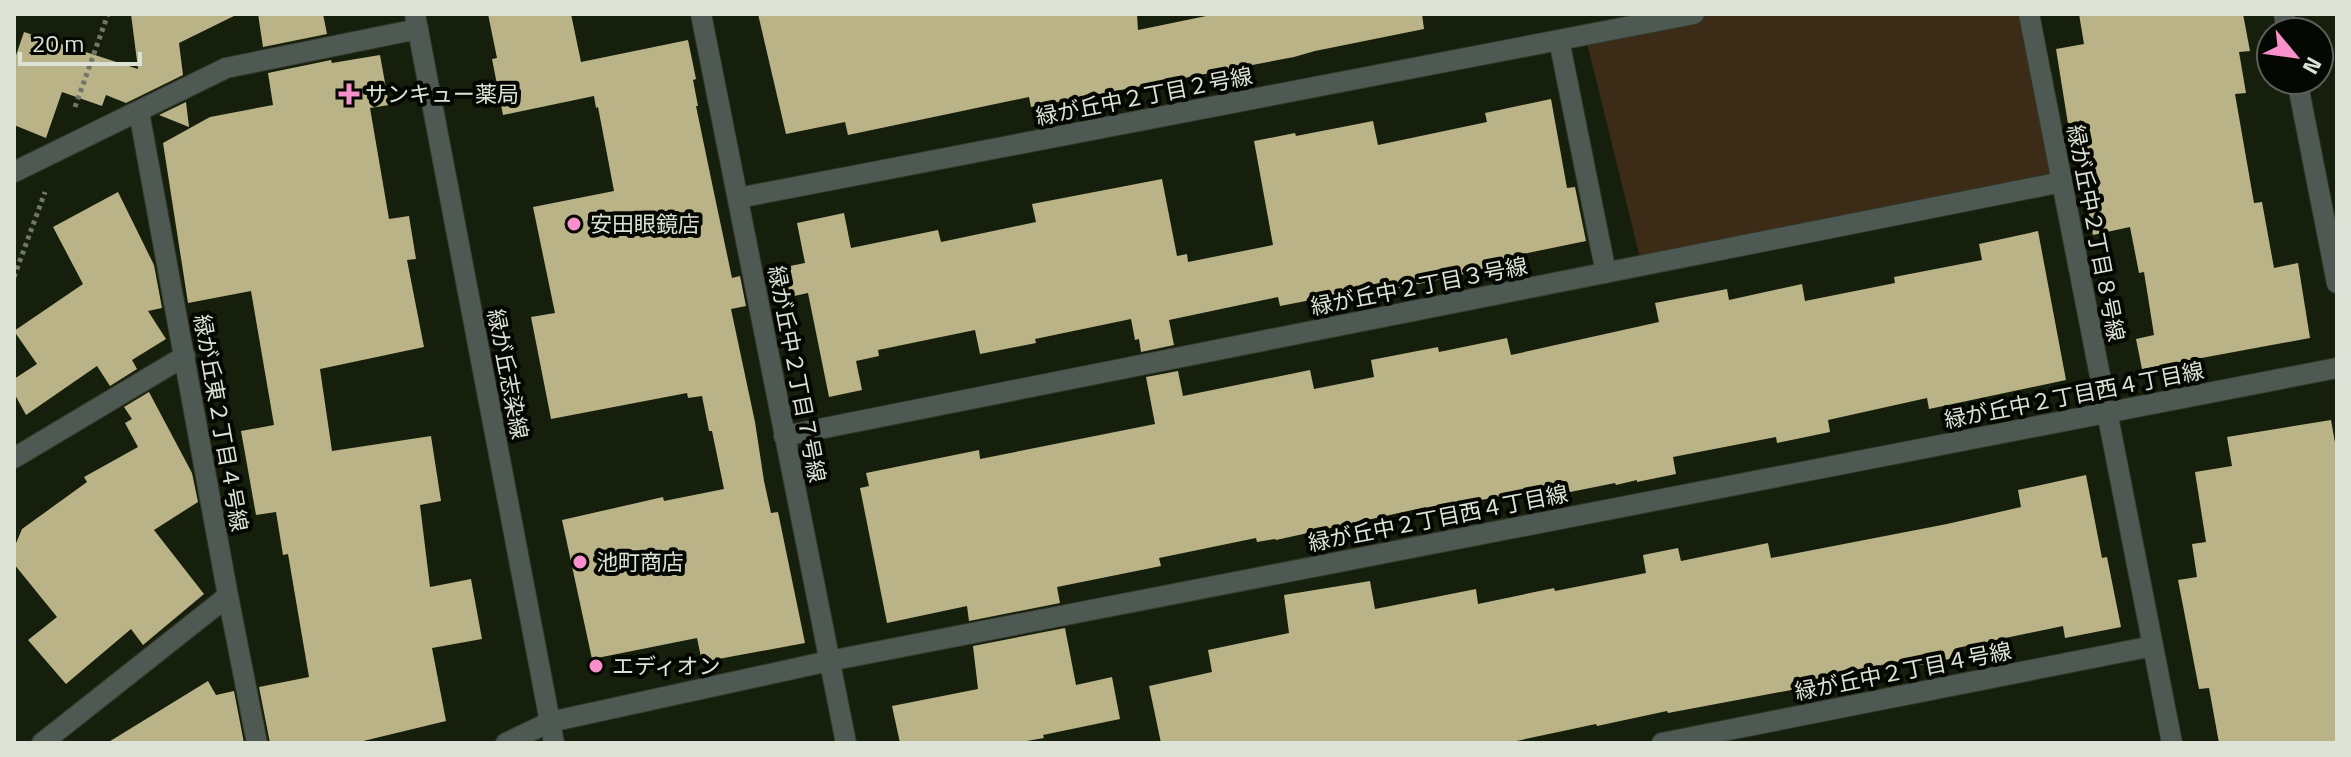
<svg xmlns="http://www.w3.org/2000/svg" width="2351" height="757" font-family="'Titillium Web','Noto Sans JP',sans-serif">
  <rect width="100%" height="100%" fill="#161f0c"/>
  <path fill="#3c2b16" d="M 1694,14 L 2029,14 L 2062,182 L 1642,266 L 1585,35 Z"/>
  <path fill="#bab387" d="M 131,14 L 238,14 L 179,43 L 183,75 L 126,103 L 106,95 L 102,106 L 62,92 L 46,138 L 14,125 L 14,61 L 24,32 L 138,69 Z
    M 258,14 L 323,14 L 327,34 L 263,47 Z
    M 488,14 L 571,14 L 581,62 L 688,40 L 696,79 L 693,80 L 698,106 L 696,106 L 713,188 L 732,278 L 740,276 L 746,306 L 731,309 L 755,422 L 764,481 L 771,513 L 778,512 L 805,643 L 702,662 L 697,638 L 592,659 L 562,520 L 663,497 L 664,501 L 724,489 L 712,431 L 709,431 L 702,396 L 688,398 L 687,393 L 551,419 L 531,317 L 555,313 L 533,207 L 614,191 L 598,107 L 596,108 L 594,96 L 503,115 L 492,59 L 497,58 Z
    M 758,14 L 1137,14 L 1138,30 L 1216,14 L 1422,14 L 1424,29 L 1315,51 L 1294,57 L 1031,107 L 1029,97 L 848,135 L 845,122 L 786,134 Z
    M 2079,14 L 2243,14 L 2250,51 L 2239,52 L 2246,93 L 2235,94 L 2254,203 L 2262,202 L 2274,268 L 2298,263 L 2310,338 L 2142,369 L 2136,339 L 2154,335 L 2144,272 L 2139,273 L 2130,227 L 2093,235 L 2071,123 L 2068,124 L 2056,49 L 2084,44 Z
    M 380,55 L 389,105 L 370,108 L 389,219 L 409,216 L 416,259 L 407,260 L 424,347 L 320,369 L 332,451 L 431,436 L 441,501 L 420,505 L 430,587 L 471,579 L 482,639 L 432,648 L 446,721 L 355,743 L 270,743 L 259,687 L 309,677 L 288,554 L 283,555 L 276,512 L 256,515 L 241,431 L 274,425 L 251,291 L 188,303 L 163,143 L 210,117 L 273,105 L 268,73 L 331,60 L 332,63 Z
    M 1551,99 L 1567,188 L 1575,187 L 1586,241 L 1518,255 L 1519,262 L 1359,297 L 1358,291 L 1280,306 L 1278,297 L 1169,320 L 1174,345 L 1141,352 L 1139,339 L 1135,340 L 1131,319 L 1035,339 L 1036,343 L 980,354 L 975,330 L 878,350 L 879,356 L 856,361 L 862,390 L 829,397 L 808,293 L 771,301 L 765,271 L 805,263 L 797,223 L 844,213 L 851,248 L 938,230 L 941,242 L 1036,222 L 1032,204 L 1162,179 L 1177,256 L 1187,254 L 1188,262 L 1273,245 L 1254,141 L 1295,133 L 1296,136 L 1373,121 L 1378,145 L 1487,122 L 1485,113 Z
    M 186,102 L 189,127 L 159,115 Z
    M 118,192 L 154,265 L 162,308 L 148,311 L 166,339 L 132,360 L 137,369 L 110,386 L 97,366 L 26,415 L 14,393 L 14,379 L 37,364 L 14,331 L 83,284 L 53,227 Z
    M 2038,231 L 2066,380 L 1929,409 L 1927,398 L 1828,420 L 1830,432 L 1777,443 L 1776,437 L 1673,457 L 1676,474 L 1637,482 L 1637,480 L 1616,485 L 1615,483 L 1565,493 L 1563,485 L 1426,510 L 1426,507 L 1276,540 L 1275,539 L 1257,542 L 1256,538 L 1159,558 L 1161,566 L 1057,587 L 1060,603 L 969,621 L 967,606 L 887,623 L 860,488 L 869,486 L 866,473 L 979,450 L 980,459 L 1155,424 L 1146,377 L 1178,371 L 1183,396 L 1310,370 L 1314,389 L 1374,377 L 1371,360 L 1438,347 L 1439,352 L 1507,338 L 1511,355 L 1659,322 L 1655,303 L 1727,289 L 1729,300 L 1802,284 L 1805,301 L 1895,283 L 1894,277 L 1982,260 L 1979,244 Z
    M 149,392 L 192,473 L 198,502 L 154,530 L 204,594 L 143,645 L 131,629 L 66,684 L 28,640 L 57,617 L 14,564 L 14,548 L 22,529 L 87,482 L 84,477 L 138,447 L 125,423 L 132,419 L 124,407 Z
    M 2331,420 L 2337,454 L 2337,743 L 2219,743 L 2209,688 L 2199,689 L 2178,580 L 2197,577 L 2192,544 L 2206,542 L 2195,472 L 2232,466 L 2227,437 Z
    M 2086,475 L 2102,558 L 2107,557 L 2121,627 L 2065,638 L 2063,626 L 1957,648 L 1959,657 L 1911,667 L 1910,659 L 1801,682 L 1802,688 L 1668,713 L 1667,711 L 1597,726 L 1596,724 L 1507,743 L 1161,743 L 1149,686 L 1212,672 L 1208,650 L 1289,633 L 1284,595 L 1370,581 L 1375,609 L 1476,589 L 1478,604 L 1554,588 L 1555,591 L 1646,573 L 1643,555 L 1678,548 L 1681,561 L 1768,543 L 1771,558 L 1947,524 L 2021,507 L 2018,490 Z
    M 1065,628 L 1076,685 L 1112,677 L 1120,719 L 1043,735 L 1044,738 L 1014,743 L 900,743 L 892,706 L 978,689 L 973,646 Z
    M 208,681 L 216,695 L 234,691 L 244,743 L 107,743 Z"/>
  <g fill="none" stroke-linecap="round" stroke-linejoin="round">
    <g stroke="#323a28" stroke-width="22">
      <path id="minor" d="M 701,14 L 846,743
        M 2029,14 L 2172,743
        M 2284,14 L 2287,32
        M 1559,40 L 1606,273
        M 2297,80 L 2337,283
        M 139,112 L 228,596 L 257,743
        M 14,172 L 226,68 L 418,29
        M 738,198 L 1694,14
        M 784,436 L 2062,182
        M 14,458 L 185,356
        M 42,743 L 228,596
        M 506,743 L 550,722 L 829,661 L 2337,368
        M 1662,743 L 2153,646"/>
    </g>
    <g stroke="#323a28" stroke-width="22">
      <path id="tertiary" d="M 415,14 L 554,743"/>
    </g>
    <path stroke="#707767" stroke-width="5" stroke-dasharray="4 4" stroke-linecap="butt" d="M 75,107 L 108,14
      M 14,277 L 45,192"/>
    <use href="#minor" stroke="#4f5953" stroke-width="20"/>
    <use href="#tertiary" stroke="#4f5953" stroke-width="20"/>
  </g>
  <g fill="#f890cb" stroke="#050702" stroke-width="3">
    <path d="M345 82h8v8h8v8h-8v8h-8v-8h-8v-8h8z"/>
    <circle cx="574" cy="224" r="8"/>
    <circle cx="580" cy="562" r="8"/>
    <circle cx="596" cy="666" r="8"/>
  </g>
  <g text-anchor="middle" stroke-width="8" stroke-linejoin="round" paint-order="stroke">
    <g font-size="22" fill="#dce2d6" stroke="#050702" text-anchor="start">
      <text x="365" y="102">サンキュー薬局</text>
      <text x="590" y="232">安田眼鏡店</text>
      <text x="596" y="570">池町商店</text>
      <text x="612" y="674">エディオン</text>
    </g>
    <g font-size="22" fill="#dce2d6" stroke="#050702">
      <text transform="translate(1144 96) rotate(-11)" y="8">緑が丘中２丁目２号線</text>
      <text transform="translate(2096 233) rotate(79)" y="8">緑が丘中２丁目８号線</text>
      <text transform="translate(1419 286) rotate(-11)" y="8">緑が丘中２丁目３号線</text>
      <text transform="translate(508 374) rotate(79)" y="8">緑が丘志染線</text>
      <text transform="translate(797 374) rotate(79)" y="8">緑が丘中２丁目７号線</text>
      <text transform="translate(2074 395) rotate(-11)" y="8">緑が丘中２丁目西４丁目線</text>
      <text transform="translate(221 423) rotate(80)" y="8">緑が丘東２丁目４号線</text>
      <text transform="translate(1438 518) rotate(-11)" y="8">緑が丘中２丁目西４丁目線</text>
      <text transform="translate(1903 671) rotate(-11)" y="8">緑が丘中２丁目４号線</text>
    </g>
  </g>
  <rect width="2351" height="757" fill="none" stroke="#dce2d6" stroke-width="32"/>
  <g transform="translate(2295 56) rotate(119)"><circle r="38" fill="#050702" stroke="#5b5f57" stroke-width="2"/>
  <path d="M0-6L14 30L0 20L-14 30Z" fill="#f890cb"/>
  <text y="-12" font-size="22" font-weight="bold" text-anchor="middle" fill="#dce2d6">N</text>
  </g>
  <path d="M20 52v12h120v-12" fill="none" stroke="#dce2d6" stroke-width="4"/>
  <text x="32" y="52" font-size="24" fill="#dce2d6" stroke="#050702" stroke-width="6" paint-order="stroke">20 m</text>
</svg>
